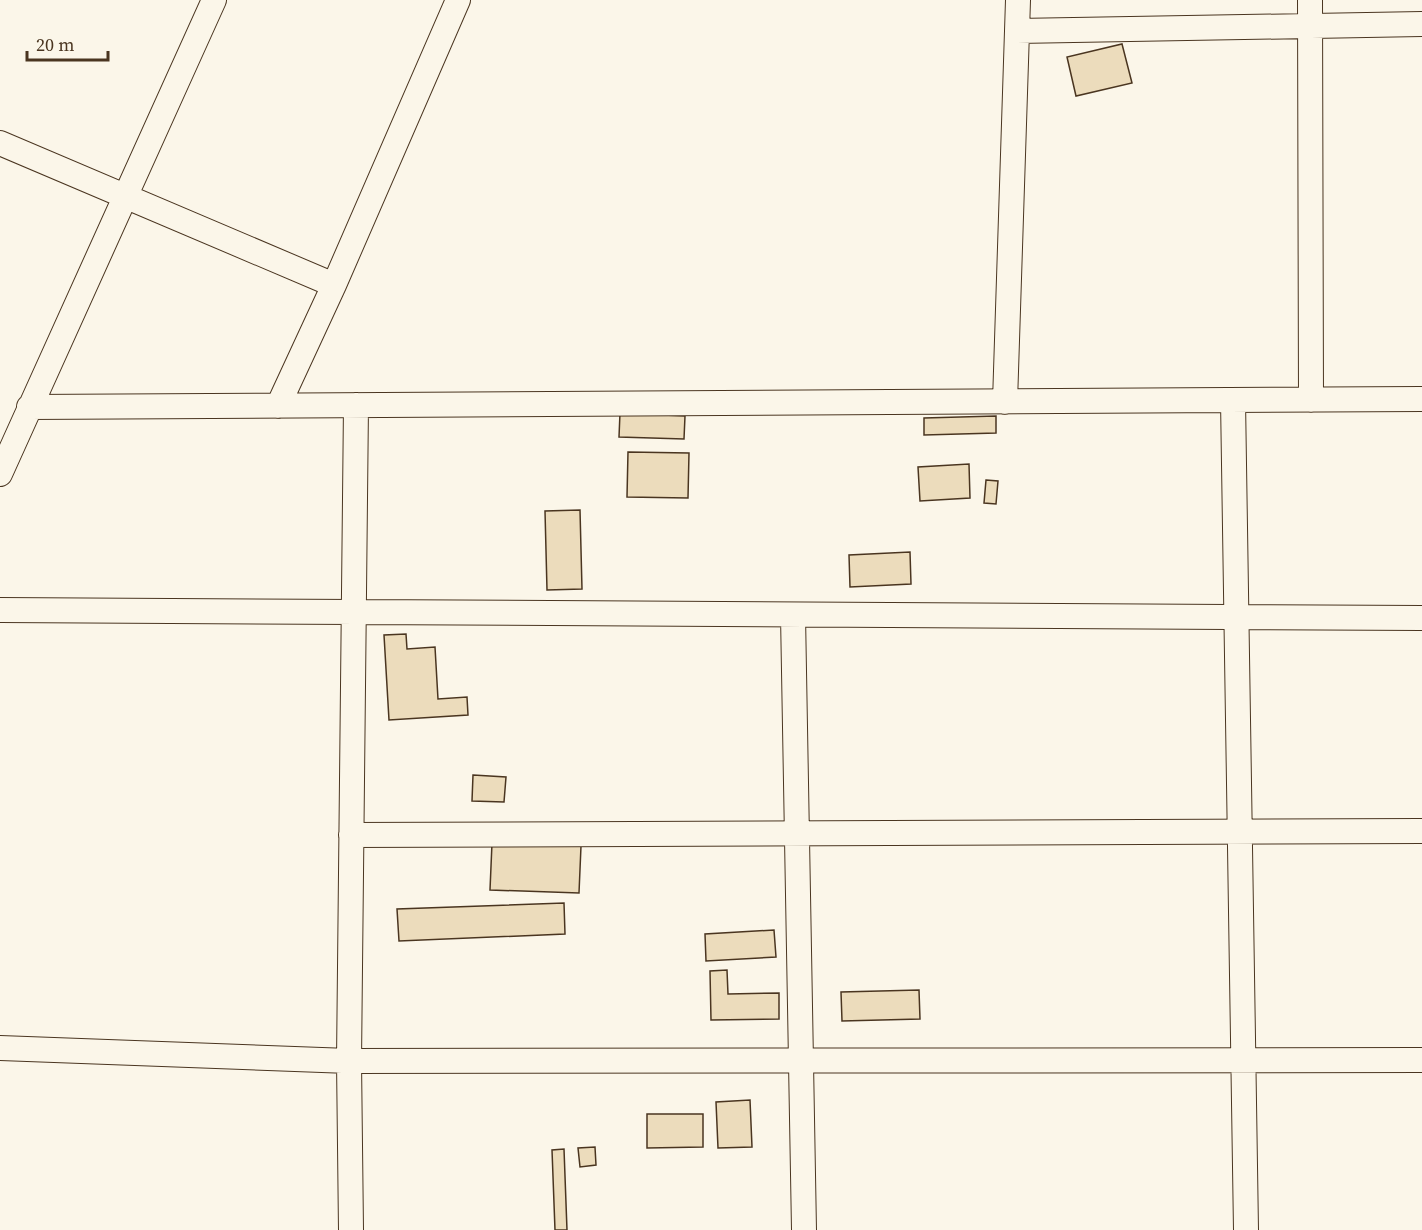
<svg xmlns="http://www.w3.org/2000/svg" width="1422" height="1230" font-family="'Source Serif 4',serif">
  <rect width="100%" height="100%" fill="#fbf6e9"/>
  <path fill="#ecdcbc" stroke="#4a3520" stroke-width="1.5" d="M 1122,44 L 1132,83 L 1076,96 L 1067,57 Z
    M 620,413 L 685,416 L 684,439 L 619,437 Z
    M 996,416 L 996,433 L 924,435 L 924,418 Z
    M 628,452 L 689,453 L 688,498 L 627,497 Z
    M 969,464 L 970,498 L 920,501 L 918,467 Z
    M 986,480 L 998,481 L 996,504 L 984,503 Z
    M 580,510 L 582,589 L 547,590 L 545,511 Z
    M 910,552 L 911,584 L 850,587 L 849,555 Z
    M 406,634 L 407,649 L 435,647 L 438,699 L 467,697 L 468,715 L 389,720 L 384,635 Z
    M 473,775 L 506,777 L 504,802 L 472,801 Z
    M 492,843 L 581,846 L 579,893 L 490,890 Z
    M 564,903 L 565,934 L 399,941 L 397,909 Z
    M 774,930 L 776,957 L 706,961 L 705,934 Z
    M 727,970 L 728,994 L 779,993 L 779,1019 L 711,1020 L 710,971 Z
    M 919,990 L 920,1019 L 842,1021 L 841,992 Z
    M 750,1100 L 752,1147 L 718,1148 L 716,1102 Z
    M 647,1114 L 703,1114 L 703,1147 L 647,1148 Z
    M 595,1147 L 596,1165 L 580,1167 L 578,1148 Z
    M 564,1149 L 567,1230 L 555,1230 L 552,1150 Z"/>
  <g fill="none" stroke-linecap="round" stroke-linejoin="round">
    <g stroke="#4a3520" stroke-width="26">
      <path id="minor" d="M 1310,0 L 1311,400
        M 1017,31 L 1422,24
        M 0,143 L 334,285
        M 1233,400 L 1246,1230
        M 1005,402 L 1018,0
        M 278,406 L 334,285 L 458,0
        M 29,407 L 1422,399
        M 0,474 L 214,0
        M 0,610 L 1422,618
        M 793,615 L 804,1230
        M 351,835 L 1422,831
        M 0,1048 L 349,1061 L 1422,1060
        M 351,1230 L 349,1061 L 356,405"/>
    </g>
    <use href="#minor" stroke="#fbf6e9" stroke-width="24"/>
  </g>
  <path d="M27 51v9h81v-9" fill="none" stroke="#4a3520" stroke-width="3"/>
  <text x="36" y="51" font-size="18" fill="#4a3520" stroke="#fbf6e9" stroke-width="4.5" paint-order="stroke">20 m</text>
</svg>
